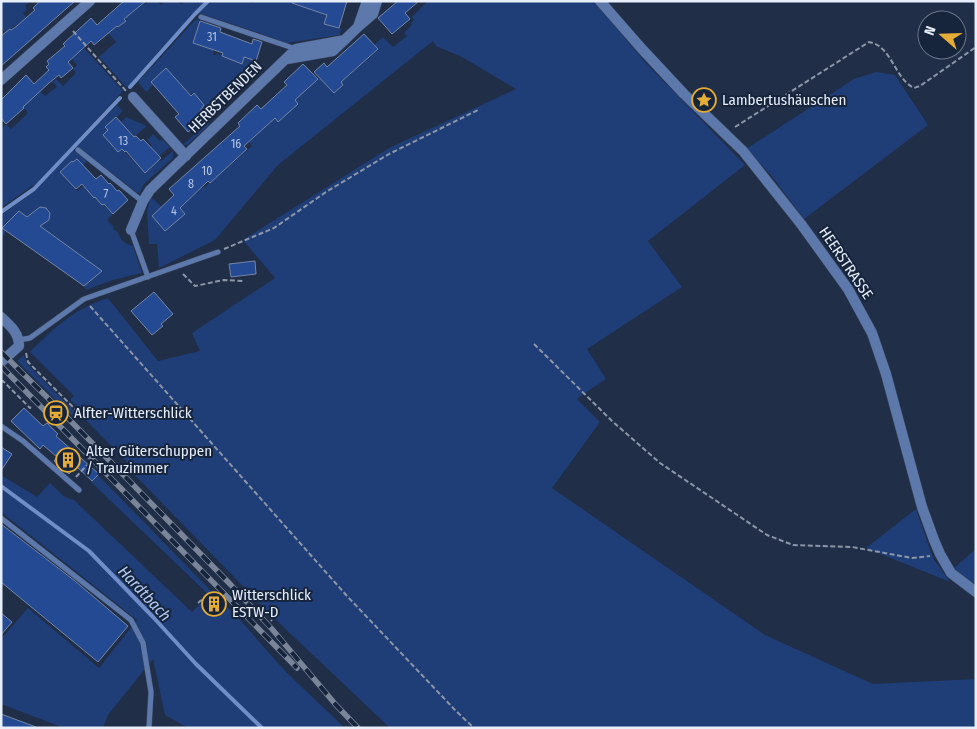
<svg xmlns="http://www.w3.org/2000/svg" width="977" height="729" font-family="'Fira Sans Condensed',sans-serif">
  <rect width="100%" height="100%" fill="#202e47"/>
  <path fill="#1f3d76" d="M 1,1 L 30,1 L 25,6 L 27,9 L 23,13 L 30,21 L 19,29 L 16,25 L 5,33 L 1,27 Z
    M 149,1 L 157,1 L 161,5 L 165,1 L 178,1 L 181,5 L 185,1 L 206,1 L 158,52 L 127,88 L 99,57 L 116,42 L 108,33 L 116,26 L 118,28 L 127,20 L 125,17 L 129,12 L 131,14 L 144,3 L 145,4 Z
    M 211,1 L 246,1 L 253,3 L 254,1 L 294,1 L 327,15 L 324,24 L 342,29 L 339,35 L 287,43 L 259,33 L 199,13 Z
    M 428,1 L 594,1 L 645,62 L 745,165 L 648,241 L 682,287 L 587,349 L 606,379 L 582,395 L 577,399 L 600,422 L 552,488 L 765,635 L 873,684 L 976,679 L 976,728 L 390,728 L 273,617 L 129,469 L 131,466 L 82,416 L 84,413 L 70,400 L 74,396 L 30,352 C 54,328 75,308 108,298 L 158,361 L 200,351 L 192,333 L 275,278 L 243,240 L 389,148 L 516,89 L 462,57 L 436,46 L 433,41 L 278,165 L 215,240 L 159,268 L 157,244 L 149,244 L 147,211 L 151,197 L 162,207 L 152,216 L 165,231 L 185,214 L 180,208 L 183,205 L 203,187 L 205,187 L 252,146 L 249,142 L 271,121 L 275,119 L 278,122 L 295,100 L 318,79 L 320,78 L 334,93 L 343,86 L 341,82 L 378,50 L 374,45 L 383,37 L 393,47 L 407,36 L 404,33 L 412,25 L 411,23 L 414,20 L 412,17 Z
    M 196,19 L 200,21 L 193,43 L 214,50 L 213,55 L 216,55 L 217,53 L 222,55 L 222,56 L 242,63 L 244,57 L 256,61 L 256,62 L 263,65 L 262,68 L 212,113 L 208,126 L 187,145 L 182,145 L 203,127 L 202,121 L 203,119 L 201,118 L 206,112 L 202,108 L 204,105 L 194,93 L 189,94 L 167,69 L 151,82 L 153,85 L 146,92 L 138,82 Z
    M 84,48 L 123,91 L 36,185 L 32,186 L 1,208 L 1,129 L 6,124 L 11,129 L 28,113 L 20,103 L 40,91 L 45,96 L 57,87 L 53,82 L 56,79 L 63,86 L 76,73 L 73,69 L 77,65 L 72,59 Z
    M 876,72 L 895,75 L 928,125 L 804,219 L 771,175 L 746,149 L 854,79 Z
    M 117,105 L 123,111 L 106,127 L 108,130 L 103,135 L 118,152 L 122,149 L 145,173 L 159,160 L 161,161 L 173,151 L 173,158 L 144,184 L 139,194 L 77,146 Z
    M 126,117 L 147,126 L 134,137 L 121,122 Z
    M 153,134 L 160,141 L 162,139 L 170,147 L 159,156 L 150,147 L 152,145 L 147,140 Z
    M 73,150 L 87,161 L 83,166 L 72,161 L 60,172 L 77,191 L 83,186 L 94,198 L 95,197 L 113,214 L 107,220 L 114,227 L 113,229 L 117,231 C 121,240 123,243 133,246 L 142,273 L 113,280 L 86,290 L 84,286 L 101,271 L 19,211 L 2,227 L 6,230 L 1,241 L 1,215 L 34,192 Z
    M 24,355 L 27,364 L 75,412 L 72,416 L 17,361 Z
    M 89,468 L 102,479 L 216,596 L 212,597 L 209,595 L 91,482 L 95,477 L 90,472 L 86,476 L 84,473 Z
    M 1,475 L 37,497 L 50,483 L 65,497 L 74,500 L 192,612 L 203,601 L 218,616 L 227,607 L 241,621 L 285,671 L 345,728 L 188,728 L 165,715 L 153,659 L 108,715 L 103,728 L 64,728 L 1,704 L 1,639 L 28,608 L 99,668 L 137,620 L 1,512 Z
    M 916,509 L 933,558 L 950,582 L 866,548 Z
    M 976,549 L 976,586 L 954,568 Z"/>
  <g fill="none" stroke-linecap="round" stroke-linejoin="round">
    <path stroke="#6f8dc6" stroke-width="4" d="M 130,87 L 195,14 L 208,1
      M 1,212 L 34,189 L 120,98
      M 1,486 L 89,551 L 153,617 L 196,664 L 262,728"/>
  </g>
  <path fill="#244a93" stroke="#7586a4" d="M 40,1 L 75,1 L 1,66 L 1,36 L 10,29 L 11,30 L 17,26 L 35,10 L 33,8 Z
    M 124,1 L 146,1 L 124,19 L 126,21 L 118,27 L 117,26 L 94,45 L 91,41 L 68,62 L 73,68 L 61,78 L 59,75 L 49,83 L 23,107 L 24,108 L 6,124 L 1,118 L 1,100 L 26,75 L 34,84 L 49,70 L 46,67 L 49,64 L 47,61 L 65,46 L 63,44 L 91,18 L 97,25 Z
    M 292,1 L 347,1 L 339,28 L 324,24 L 327,15 L 292,3 Z
    M 398,1 L 419,1 L 405,13 L 410,19 L 392,34 L 378,18 Z
    M 200,21 L 221,28 L 220,32 L 252,44 L 253,39 L 262,42 L 256,61 L 244,57 L 242,64 L 222,56 L 223,53 L 193,43 Z
    M 364,34 L 378,49 L 341,82 L 343,85 L 334,93 L 314,72 L 324,63 L 327,67 Z
    M 303,64 L 318,79 L 295,100 L 298,104 L 278,122 L 275,118 L 244,146 L 247,149 L 210,183 L 208,181 L 180,208 L 185,214 L 165,231 L 152,216 L 174,195 L 169,189 L 240,126 L 238,123 L 257,105 L 261,109 L 287,85 L 284,82 Z
    M 166,68 L 191,96 L 194,93 L 204,105 L 198,114 L 203,120 L 188,132 L 175,117 L 179,114 L 151,82 Z
    M 116,117 L 134,137 L 136,136 L 141,141 L 143,139 L 161,158 L 145,173 L 126,151 L 125,152 L 122,149 L 118,152 L 103,135 L 108,130 L 105,127 Z
    M 77,159 L 96,179 L 101,175 L 109,184 L 110,183 L 117,191 L 119,190 L 128,200 L 113,214 L 104,204 L 102,205 L 95,197 L 94,198 L 82,184 L 76,189 L 60,172 L 72,161 L 73,162 Z
    M 40,207 L 46,208 L 50,213 L 49,220 L 40,226 L 102,271 L 84,286 L 2,228 L 19,211 L 27,217 Z
    M 255,261 L 256,274 L 231,277 L 229,264 Z
    M 154,292 L 173,314 L 161,324 L 163,326 L 152,335 L 131,311 Z
    M 24,408 L 43,426 L 47,423 L 58,434 L 56,436 L 99,474 L 92,481 L 76,466 L 69,474 L 54,461 L 57,457 L 43,445 L 40,449 L 11,421 Z
    M 1,447 L 12,454 L 1,471 Z
    M 1,524 L 75,581 L 128,626 L 98,662 L 1,582 Z
    M 1,613 L 12,622 L 1,635 Z
    M 1,714 L 36,727 L 36,728 L 1,728 Z"/>
  <g fill="none" stroke-linecap="round" stroke-linejoin="round">
    <g stroke="#3c4960" stroke-width="6">
      <path id="lane" d="M 201,17 L 296,49
        M 78,150 L 142,201
        M 131,230 L 148,277
        M 19,340 L 30,338 L 84,299 L 218,252
        M 1,426 L 23,441 L 79,490
        M 1,518 L 131,620 L 143,643 L 151,692 L 149,728"/>
    </g>
    <g stroke="#3c4960" stroke-width="11">
      <path id="street" d="M 600,1 L 642,49 L 684,94 L 743,151 L 801,224 L 848,289 L 872,333 L 886,374 L 922,507 L 934,540 L 940,554 L 951,573 L 976,592
        M 359,26 L 373,14 L 377,1
        M 287,59 L 333,51 L 358,27 L 367,1
        M 1,80 L 90,1
        M 133,97 L 186,156
        M 131,230 L 143,201 L 150,190 L 296,49 L 345,40
        M 1,317 C 10,326 19,332 19,346 L 1,362"/>
    </g>
    <path stroke="#8c96a9" stroke-width="2" stroke-dasharray="5 2.5" stroke-linecap="butt" d="M 73,31 L 126,91
      M 735,127 L 869,42 C 892,46 894,78 914,88 L 920,86 L 976,47
      M 224,249 L 274,228 L 326,192 L 389,154 L 478,110
      M 183,274 L 195,286 L 224,280 L 244,281
      M 90,306 L 347,596 L 456,711 L 474,728
      M 534,344 L 612,421 L 660,463 L 767,535 L 793,545 L 852,547 L 912,558 L 930,556
      M 26,353 L 28,362 L 77,411
      M 1,382 L 3,381 L 30,408 L 31,407
      M 76,477 L 87,465
      M 217,595 L 219,596
      M 198,603 L 206,596 L 210,599
      M 271,620 L 272,621"/>
    <use href="#lane" stroke="#5d79ac" stroke-width="5"/>
    <use href="#street" stroke="#5d79ac" stroke-width="10"/>
    <g stroke="#7a8599" stroke-width="5.5">
      <path id="rail" d="M 1,352 L 57,407 L 231,585 L 272,629 L 336,705 L 358,728
        M 1,366 L 297,668"/>
    </g>
    <use href="#rail" stroke="#16243c" stroke-width="4" stroke-dasharray="11" stroke-linecap="butt"/>
  </g>
  <defs>
    <g id="sight-ring" transform="scale(1.25)"><circle r="9.5" fill="#16243c" stroke="#e5ad35" stroke-width="1.5"/><path d="M0-6L1.8-2.2L6-1.7L2.9 1.2L3.7 5.4L0 3.3L-3.7 5.4L-2.9 1.2L-6-1.7L-1.8-2.2Z" fill="#e5ad35"/></g>
    <g id="station-ring" transform="scale(1.25)"><circle r="9.5" fill="#16243c" stroke="#e5ad35" stroke-width="1.5"/><path d="M-3-6H3Q5-6 5-4V2Q5 4 3 4L4.5 6H3L1.5 4h-3L-3 6H-4.5L-3 4Q-5 4-5 2V-4Q-5-6-3-6ZM-3.5-4v3h7v-3ZM-3.5 1v1.5H-2V1ZM2 1v1.5H3.5V1Z" fill="#e5ad35"/></g>
    <g id="building-ring" transform="scale(1.25)"><circle r="9.5" fill="#16243c" stroke="#e5ad35" stroke-width="1.5"/><path d="M-4-6H4V6H1V3H-1V6H-4ZM-2.5-4.3h1.7v1.8h-1.7ZM.8-4.3h1.7v1.8H.8ZM-2.5-1h1.7V.8h-1.7ZM.8-1h1.7V.8H.8Z" fill="#e5ad35"/></g>
  </defs>
  <g fill-rule="evenodd">
    <use href="#sight-ring" x="704" y="100"/>
    <use href="#station-ring" x="56" y="413"/>
    <use href="#building-ring" x="68" y="460"/>
    <use href="#building-ring" x="214" y="604"/>
  </g>
  <g text-anchor="middle" stroke-width="4" stroke-linejoin="round" paint-order="stroke">
    <g font-size="12" fill="#b6c5e2">
      <text x="212" y="41">31</text>
      <text x="123" y="145">13</text>
      <text x="236" y="148">16</text>
      <text x="207" y="175">10</text>
      <text x="191" y="188">8</text>
      <text x="106" y="198">7</text>
      <text x="174" y="215">4</text>
    </g>
    <g font-size="15" fill="#e7eefc" stroke="#16243c">
      <text transform="translate(225 97) rotate(-44)" y="5">HERBSTBENDEN</text>
      <text transform="translate(846 263) rotate(56)" y="5">HEERSTRASSE</text>
    </g>
    <g font-size="15" fill="#e7eefc" stroke="#16243c" text-anchor="start">
      <text x="722" y="105">Lambertushäuschen</text>
      <text x="74" y="418">Alfter-Witterschlick</text>
      <text x="86" y="456">Alter Güterschuppen<tspan x="86" dy="17">/ Trauzimmer</tspan></text>
      <text x="232" y="600">Witterschlick<tspan x="232" dy="17">ESTW-D</tspan></text>
    </g>
    <g font-size="16" font-style="italic" fill="#b4cbf4" stroke="#16243c">
      <text transform="translate(145 593) rotate(47)" y="6">Hardtbach</text>
    </g>
  </g>
  <rect width="977" height="729" fill="none" stroke="#e7eefc" stroke-width="5"/>
  <g transform="translate(942 35) rotate(290)"><circle r="24" fill="#16243c" stroke="#6a7589"/>
  <path d="M0-4L9 19L0 12L-9 19Z" fill="#e5ad35"/>
  <text y="-8" font-size="14" font-weight="bold" text-anchor="middle" fill="#e7eefc">N</text>
  </g>
</svg>
